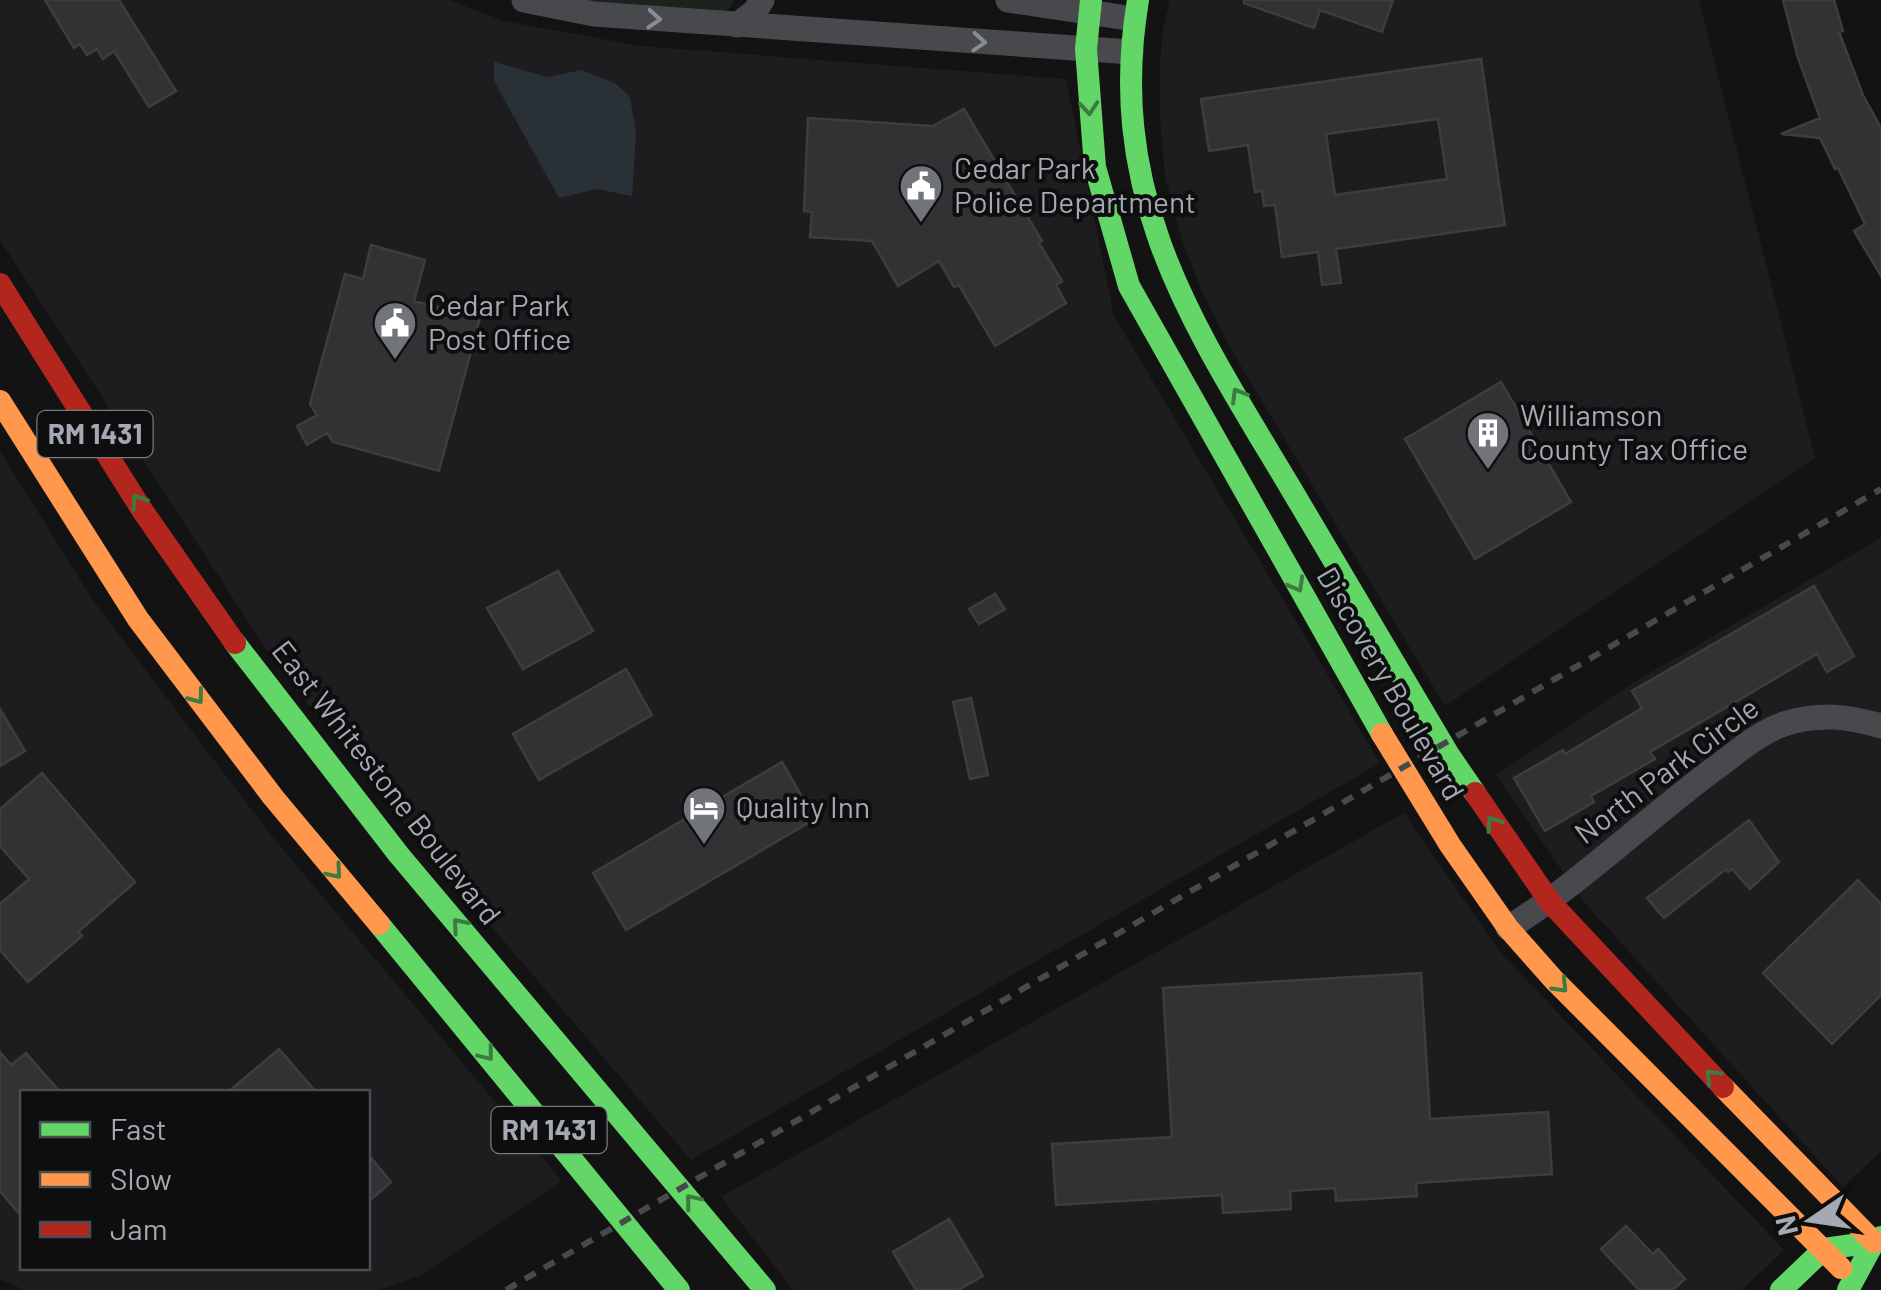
<svg xmlns="http://www.w3.org/2000/svg" width="1881" height="1290" font-family="Barlow,sans-serif">
  <rect width="100%" height="100%" fill="#131313"/>
  <path fill="#1d1d1f" fill-rule="evenodd" d="M 0,0 L 449,0 L 504,21 L 641,46 L 1066,79 L 1114,316 L 1380,763 L 691,1160 L 437,863 L 277,666 L 0,240 Z
    M 1170,0 L 1699,0 L 1815,458 L 1445,706 L 1232,351 L 1201,289 L 1181,237 L 1165,175 L 1160,119 L 1160,62 L 1163,29 Z
    M 0,451 L 92,599 L 270,834 L 562,1181 L 421,1275 L 379,1290 L 24,1290 L 0,1279 ZM 22,1092 L 368,1092 L 368,1268 L 22,1268 Z
    M 1881,538 L 1881,1151 L 1843,1187 L 1583,901 L 1496,775 L 1628,686 Z
    M 1404,813 L 1500,952 L 1784,1250 L 1742,1290 L 793,1290 L 721,1197 Z"/>
  <path fill="#1c221d" d="M 558,0 L 735,0 L 728,10 L 718,13 Z"/>
  <path fill="#293036" d="M 494,62 L 547,77 L 581,70 L 615,83 L 630,97 L 636,133 L 632,196 L 597,189 L 559,198 L 494,81 Z"/>
  <path fill="#323234" stroke="#3c3d3f" stroke-width="2.5" fill-rule="evenodd" d="M 45,0 L 119,0 L 176,91 L 149,107 L 114,51 L 103,59 L 97,49 L 87,55 L 80,44 L 74,48 Z
    M 1244,0 L 1393,0 L 1382,32 L 1320,10 L 1314,28 L 1244,3 Z
    M 1783,0 L 1834,0 L 1843,31 L 1839,32 L 1863,95 L 1881,128 L 1881,276 L 1854,231 L 1865,224 L 1838,168 L 1835,169 L 1820,138 L 1781,134 L 1820,118 L 1798,58 Z
    M 1481,59 L 1505,225 L 1336,249 L 1341,283 L 1322,285 L 1318,252 L 1282,257 L 1275,205 L 1264,206 L 1262,191 L 1255,192 L 1248,145 L 1209,151 L 1201,99 ZM 1438,119 L 1447,179 L 1335,195 L 1326,134 Z
    M 964,109 L 1042,241 L 1039,243 L 1062,281 L 1056,285 L 1066,303 L 995,346 L 959,285 L 954,287 L 939,261 L 898,286 L 872,241 L 810,237 L 812,212 L 804,211 L 808,118 L 933,126 Z
    M 371,245 L 425,260 L 414,301 L 480,318 L 439,471 L 333,442 L 327,433 L 307,445 L 297,426 L 317,415 L 310,404 L 345,274 L 363,279 Z
    M 1501,382 L 1571,502 L 1475,559 L 1405,439 Z
    M 558,571 L 593,631 L 523,669 L 487,608 Z
    M 1814,586 L 1854,656 L 1827,672 L 1817,654 L 1650,752 L 1655,759 L 1591,796 L 1594,802 L 1545,831 L 1514,778 L 1563,750 L 1565,754 L 1642,708 L 1632,691 Z
    M 995,594 L 1005,609 L 979,624 L 969,609 Z
    M 626,669 L 652,715 L 539,780 L 513,734 Z
    M 971,698 L 988,775 L 970,779 L 953,702 Z
    M 0,709 L 25,751 L 0,766 Z
    M 782,762 L 815,819 L 626,930 L 593,873 Z
    M 42,773 L 135,882 L 78,932 L 82,936 L 28,982 L 0,950 L 0,904 L 29,879 L 0,846 L 0,809 Z
    M 1749,820 L 1779,862 L 1750,889 L 1732,869 L 1728,872 L 1726,869 L 1664,918 L 1647,898 Z
    M 1858,880 L 1881,904 L 1881,995 L 1832,1044 L 1763,973 Z
    M 1421,973 L 1430,1119 L 1548,1112 L 1552,1174 L 1416,1183 L 1417,1196 L 1336,1201 L 1335,1188 L 1290,1191 L 1291,1209 L 1223,1213 L 1222,1195 L 1056,1205 L 1052,1144 L 1172,1137 L 1163,988 Z
    M 279,1049 L 316,1092 L 228,1092 Z
    M 0,1052 L 11,1065 L 26,1053 L 60,1092 L 22,1092 L 22,1217 L 0,1191 Z
    M 368,1154 L 391,1182 L 368,1202 Z
    M 949,1219 L 983,1276 L 958,1290 L 916,1290 L 893,1252 Z
    M 1626,1226 L 1653,1254 L 1658,1249 L 1685,1279 L 1673,1290 L 1639,1290 L 1601,1249 Z"/>
  <g fill="none" stroke-linecap="round" stroke-linejoin="round">
    <path stroke="#48494c" stroke-width="25" d="M 524,0 L 594,14 L 1131,52
      M 1008,0 L 1134,19
      M 737,25 L 755,11 L 762,0
      M 1508,928 C 1582,882 1644,821 1714,769 C 1735,754 1759,732 1784,724 C 1818,713 1847,716 1881,726"/>
    <path stroke="#63d668" stroke-width="22" d="M 1091,0 L 1086,49 L 1095,167 L 1129,286 L 1382,734
      M 1138,0 C 1105,198 1194,326 1290,487 C 1343,576 1396,666 1449,755 L 1475,793
      M 235,643 L 399,855 L 765,1290
      M 379,924 L 679,1290
      M 1781,1290 L 1824,1249 L 1874,1242
      M 1848,1290 L 1874,1242 L 1881,1237"/>
    <path stroke="#ff974d" stroke-width="22" d="M 0,401 L 138,619 L 273,797 L 379,924
      M 1382,734 L 1450,845 L 1508,928 L 1554,980 L 1841,1268
      M 1723,1087 L 1874,1242"/>
    <path stroke="#b3261e" stroke-width="22" d="M 0,284 L 142,510 L 235,643
      M 1475,793 L 1550,902 L 1723,1087"/>
    <path stroke="#48494b" stroke-width="6" stroke-dasharray="12 10" stroke-linecap="butt" d="M 506,1290 L 1881,489"/>
  </g>
  <defs><path id="oneway-chevron" d="M-2-3.5L2.5 0L-2 3.5" fill="none" stroke-width="1.6" stroke-linecap="round" stroke-linejoin="round" transform="scale(2.5)"/></defs>
  <g stroke="#898c95">
    <use href="#oneway-chevron" transform="translate(654 19) rotate(4)"/>
    <use href="#oneway-chevron" transform="translate(979 42) rotate(4)"/>
  </g>
  <g stroke="#3d7c40">
    <use href="#oneway-chevron" transform="translate(1089 108) rotate(85)"/>
    <use href="#oneway-chevron" transform="translate(1238 395) rotate(-121)"/>
    <use href="#oneway-chevron" transform="translate(138 501) rotate(-123)"/>
    <use href="#oneway-chevron" transform="translate(1297 585) rotate(61)"/>
    <use href="#oneway-chevron" transform="translate(197 697) rotate(53)"/>
    <use href="#oneway-chevron" transform="translate(1493 823) rotate(-124)"/>
    <use href="#oneway-chevron" transform="translate(335 872) rotate(50)"/>
    <use href="#oneway-chevron" transform="translate(459 925) rotate(-131)"/>
    <use href="#oneway-chevron" transform="translate(1561 986) rotate(46)"/>
    <use href="#oneway-chevron" transform="translate(487 1054) rotate(51)"/>
    <use href="#oneway-chevron" transform="translate(1712 1076) rotate(-134)"/>
    <use href="#oneway-chevron" transform="translate(692 1201) rotate(-129)"/>
  </g>
  <defs>
    <g id="civic-pin" transform="scale(2.25)"><path d="M0 17L-7.5 6A9.5 9.5 0 1 1 7.5 6Z" fill="#72747c" stroke="#0e0e0f"/><path d="M-.6-6.5H3V-4.5H.6V-3L4-1V1h2V6H-6V1h2V-1L-.6-3ZM-1.2 2.5V6h2.4V2.5Z" fill="#fff"/></g>
    <g id="building-pin" transform="scale(2.25)"><path d="M0 17L-7.5 6A9.5 9.5 0 1 1 7.5 6Z" fill="#72747c" stroke="#0e0e0f"/><path d="M-4-6H4V6H1V3H-1V6H-4ZM-2.5-4.3h1.7v1.8h-1.7ZM.8-4.3h1.7v1.8H.8ZM-2.5-1h1.7V.8h-1.7ZM.8-1h1.7V.8H.8Z" fill="#fff"/></g>
    <g id="hotel-pin" transform="scale(2.25)"><path d="M0 17L-7.5 6A9.5 9.5 0 1 1 7.5 6Z" fill="#72747c" stroke="#0e0e0f"/><path d="M-6-4.5h1.5V1H6V5H4.5V3h-9V5H-6ZM-4 0a1.8 1.8 0 1 1 3.6 0ZM.5 0V-2.5h3Q6-2.5 6 0Z" fill="#fff"/></g>
  </defs>
  <g fill-rule="evenodd">
    <use href="#civic-pin" x="921" y="186"/>
    <use href="#civic-pin" x="395" y="323"/>
    <use href="#building-pin" x="1488" y="433"/>
    <use href="#hotel-pin" x="704" y="808"/>
  </g>
  <g text-anchor="middle" stroke-width="8" stroke-linejoin="round" paint-order="stroke">
    <g fill="#0e0e0f" stroke="#787a82" stroke-width="2.5">
      <rect x="37.5" y="411" width="115" height="46" rx="8"/>
      <rect x="491.5" y="1107" width="115" height="46" rx="8"/>
    </g>
    <g font-size="28" font-weight="bold" fill="#a5a9b4">
      <text x="95" y="444">RM 1431</text>
      <text x="549" y="1140">RM 1431</text>
    </g>
    <g font-size="30" fill="#a5a9b4" stroke="#0e0e0f" text-anchor="start">
      <text x="954" y="179">Cedar Park<tspan x="954" dy="34">Police Department</tspan></text>
      <text x="428" y="316">Cedar Park<tspan x="428" dy="34">Post Office</tspan></text>
      <text x="1520" y="426">Williamson<tspan x="1520" dy="34">County Tax Office</tspan></text>
      <text x="736" y="818">Quality Inn</text>
    </g>
    <g font-size="30" fill="#a5a9b4" stroke="#0e0e0f">
      <text transform="translate(1390 684) rotate(60)" y="10">Discovery Boulevard</text>
      <text transform="translate(1667 771) rotate(-37)" y="10">North Park Circle</text>
      <text transform="translate(386 783) rotate(52)" y="10">East Whitestone Boulevard</text>
    </g>
  </g>
  <rect x="20" y="1090" width="350" height="180" fill="#0e0e0f" stroke="#4a4c51" stroke-width="2.5"/>
  <rect x="40" y="1122" width="50" height="15" fill="#63d668" stroke="#4a4c51" stroke-width="2.5"/>
  <text x="110" y="1140" font-size="30" fill="#a5a9b4">Fast</text>
  <rect x="40" y="1172" width="50" height="15" fill="#ff974d" stroke="#4a4c51" stroke-width="2.5"/>
  <text x="110" y="1190" font-size="30" fill="#a5a9b4">Slow</text>
  <rect x="40" y="1222" width="50" height="15" fill="#b3261e" stroke="#4a4c51" stroke-width="2.5"/>
  <text x="110" y="1240" font-size="30" fill="#a5a9b4">Jam</text>
  <g transform="translate(1811 1220) rotate(257)" stroke="#0e0e0f" stroke-width="8" paint-order="stroke">
  <path d="M0-8L18 38L0 25L-18 38Z" fill="#a5a9b4"/>
  <text y="-15" font-size="28" font-weight="bold" text-anchor="middle" fill="#a5a9b4">N</text>
  </g>
</svg>
